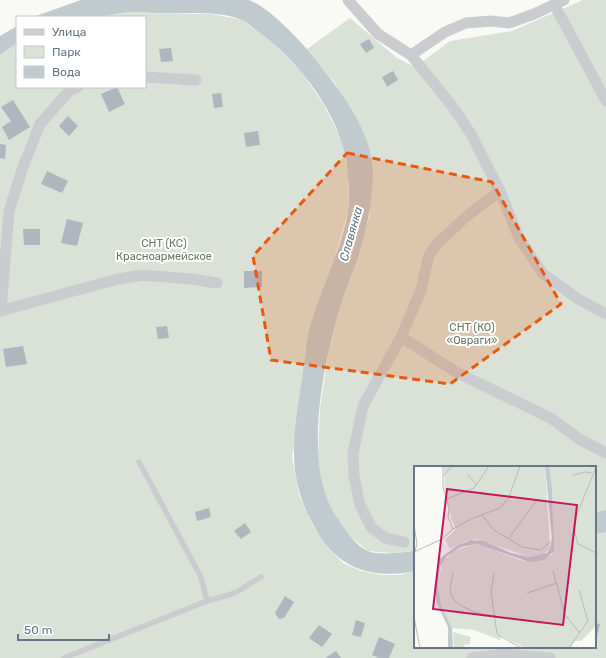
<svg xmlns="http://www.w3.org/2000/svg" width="606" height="658" font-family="Rubik,sans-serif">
  <rect width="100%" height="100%" fill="#f9f9f6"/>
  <path fill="#dae1d7" d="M 583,0 L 606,0 L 606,510 L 595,512 L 595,467 L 415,467 L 415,551 L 392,553 L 368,551 L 351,537 L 333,514 L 322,485 L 318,455 L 320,408 L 328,355 L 342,300 L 356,261 L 370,215 L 336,85 L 307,49 L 350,18 L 397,58 L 415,67 L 450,41 L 512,31 Z
    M 123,13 L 212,14 L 242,20 L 272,42 L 301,71 L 324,105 L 343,143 L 348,175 L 348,212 L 336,252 L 292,456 L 299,495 L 313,526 L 328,548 L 343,563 L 361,571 L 381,575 L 400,575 L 415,571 L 415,647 L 595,647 L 595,534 L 606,532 L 606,658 L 0,658 L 0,55 L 17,43 L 17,87 L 145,87 L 145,17 L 99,17 Z"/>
  <path fill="#c1cacf" d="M 81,0 L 248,0 C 267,5 302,42 315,59 C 340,91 373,131 373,174 C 372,205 366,234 356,263 C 351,276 346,288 342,301 C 324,361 299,469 340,522 C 347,532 356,546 368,551 C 380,556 402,552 415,551 L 415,571 C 378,579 343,571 321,538 C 285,481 292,443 302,380 C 305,361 306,341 311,323 C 322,286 341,250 348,213 C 349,201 349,188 348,177 C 347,124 302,63 260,33 C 254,29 248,23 242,20 C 217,10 187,14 162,13 C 149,13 135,12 122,13 C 114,14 107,16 100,17 C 78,19 55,17 33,17 Z
    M 17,26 L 17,43 L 0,55 L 0,36 Z
    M 606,510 L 606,532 L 595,534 L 595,512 Z"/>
  <path fill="#afb6bd" d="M 369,39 L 374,48 L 366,53 L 360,44 Z
    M 171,48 L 173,61 L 161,62 L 159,49 Z
    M 393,71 L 398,80 L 387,87 L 382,77 Z
    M 117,87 L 125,104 L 109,112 L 101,94 Z
    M 221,93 L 223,107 L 214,108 L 212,94 Z
    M 13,100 L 30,127 L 9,140 L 2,127 L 11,121 L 1,107 Z
    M 68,116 L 78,126 L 69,136 L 59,126 Z
    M 258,131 L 260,145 L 246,147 L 244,133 Z
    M 0,144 L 6,145 L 5,159 L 0,158 Z
    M 47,171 L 68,181 L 62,193 L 41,184 Z
    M 67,219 L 83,223 L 77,246 L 61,243 Z
    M 23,229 L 40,229 L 40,245 L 24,245 Z
    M 244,271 L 262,271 L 262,287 L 244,288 Z
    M 167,326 L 169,338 L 158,339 L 156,327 Z
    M 23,346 L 27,364 L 6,367 L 3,349 Z
    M 209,508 L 211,517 L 197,521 L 195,512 Z
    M 245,523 L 251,532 L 241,539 L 234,531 Z
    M 285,596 L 294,602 L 284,618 L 279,619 L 275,613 Z
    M 356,620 L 365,623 L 361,637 L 352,635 Z
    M 595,623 L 600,624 L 596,640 L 595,640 Z
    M 319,625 L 332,634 L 322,647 L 309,638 Z
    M 379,637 L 395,644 L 389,658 L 379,658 L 372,655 Z
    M 336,651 L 341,658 L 325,658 Z"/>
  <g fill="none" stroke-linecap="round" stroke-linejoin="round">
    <path stroke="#caccd0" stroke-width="5.5" d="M 139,462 L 201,577 L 207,601
      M 64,658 L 207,601 L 235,593 L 261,577"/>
    <path stroke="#caccd0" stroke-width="11" d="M 348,0 L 378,34 L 411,55 L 445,32 L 466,23 L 491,21 L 509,23 L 534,14 L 564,0
      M 554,4 L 606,101
      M 411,55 L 453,107 L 471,134 L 500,191 L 519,238 L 543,274 L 578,299 L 606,314
      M 145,77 L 196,80
      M 0,311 L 118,279 L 142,275 L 191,279 L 217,283
      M 1,311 L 9,211 L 23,167 L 40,124 L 70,90 L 78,87
      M 401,337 L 458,373 L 552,419 L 579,439 L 606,453
      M 404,542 L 385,538 L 371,527 L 360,505 L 354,476 L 353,453 L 363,406 L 401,337 L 421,290 L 429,255 L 438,243 L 467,216 L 500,191
      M 472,658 L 505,654 L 550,658"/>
  </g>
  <path fill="#e8590c" fill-opacity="0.2" stroke="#e8590c" stroke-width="3" stroke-dasharray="8 5" stroke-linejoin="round" d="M 347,153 L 492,182 L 561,304 L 450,384 L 271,360 L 253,256 Z"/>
  <g text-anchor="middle" stroke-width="4" stroke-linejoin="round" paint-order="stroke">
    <g font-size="11" fill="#657a63" stroke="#fff">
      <text x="164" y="247">СНТ (КС)<tspan x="164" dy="13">Красноармейское</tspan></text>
      <text x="472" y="331">СНТ (КО)<tspan x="472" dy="13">«Овраги»</tspan></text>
    </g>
    <g font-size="12" font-style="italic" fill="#637783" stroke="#fff">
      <text transform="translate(351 234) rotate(-74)" y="4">Славянка</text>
    </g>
  </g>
  <g transform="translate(414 466)">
    <rect width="182" height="182" fill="#f9f9f6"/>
    <path d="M 30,0 L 131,0 L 136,83 L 128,89 L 116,91 L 62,73 L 51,75 L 36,83 L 31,74 L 42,63 L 38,55 L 31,24 ZM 135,0 L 182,0 L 182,160 L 167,175 L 161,175 L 157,180 L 159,182 L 111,182 L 88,170 L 86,174 L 60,164 L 38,162 L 27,139 L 24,119 L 28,96 L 40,85 L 62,78 L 109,95 L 138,89 L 139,45 ZM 39,166 L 57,171 L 55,179 L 50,178 L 51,182 L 40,182 Z" fill="#dae1d7"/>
    <path d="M 131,0 L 135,0 L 138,23 L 140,85 L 130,94 L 116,96 L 62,78 L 47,81 L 33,90 L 26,101 L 24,119 L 27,139 L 38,162 L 39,182 L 34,182 L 34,161 L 23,138 L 20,123 L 25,93 L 44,79 L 57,74 L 70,75 L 97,87 L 116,91 L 133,87 L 136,83 L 138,72 Z" fill="#c1cacf"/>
    <path fill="none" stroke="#b6bdc3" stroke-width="1" d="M 182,1 L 162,51 L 160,64 L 164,78 L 182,87M 53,8 L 62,18M 159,9 L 171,6 L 178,7M 29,10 L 38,0M 33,33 L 60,22 L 75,0M 68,49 L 80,64 L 108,81 L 127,84 L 136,76M 0,59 L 3,78 L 1,85M 39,63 L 57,53 L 86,42 L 95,31 L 106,0M 95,72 L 123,34M 0,86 L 28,73 L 39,63 L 34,51 L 35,43 L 29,20 L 29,0M 139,105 L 151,149 L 166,167M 39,106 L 36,123 L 38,131 L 44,138 L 60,146 L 80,150M 80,107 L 77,126 L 83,168 L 107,182M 113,127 L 143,117M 0,151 L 6,182M 155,182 L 174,155 L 165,124"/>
    <path fill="#c2185b" fill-opacity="0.15" stroke="#c2185b" stroke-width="2" d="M 33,23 L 163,39 L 149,159 L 19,143 Z"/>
    <rect width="182" height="182" fill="none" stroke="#687688" stroke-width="2"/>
  </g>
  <rect x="16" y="16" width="130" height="72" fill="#ffffff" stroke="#c3c8cf"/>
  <rect x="24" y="29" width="20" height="6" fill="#caccd0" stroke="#c3c8cf"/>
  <text x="52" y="36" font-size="12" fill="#687688">Улица</text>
  <rect x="24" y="46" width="20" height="12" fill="#dae1d7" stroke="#c3c8cf"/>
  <text x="52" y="56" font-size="12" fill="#687688">Парк</text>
  <rect x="24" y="66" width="20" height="12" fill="#c1cacf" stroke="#c3c8cf"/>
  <text x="52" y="76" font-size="12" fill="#687688">Вода</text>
  <path d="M18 634v6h91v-6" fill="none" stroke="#687688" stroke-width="2"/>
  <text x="24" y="634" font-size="12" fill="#687688" stroke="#ffffff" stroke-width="3" paint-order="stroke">50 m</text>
</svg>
